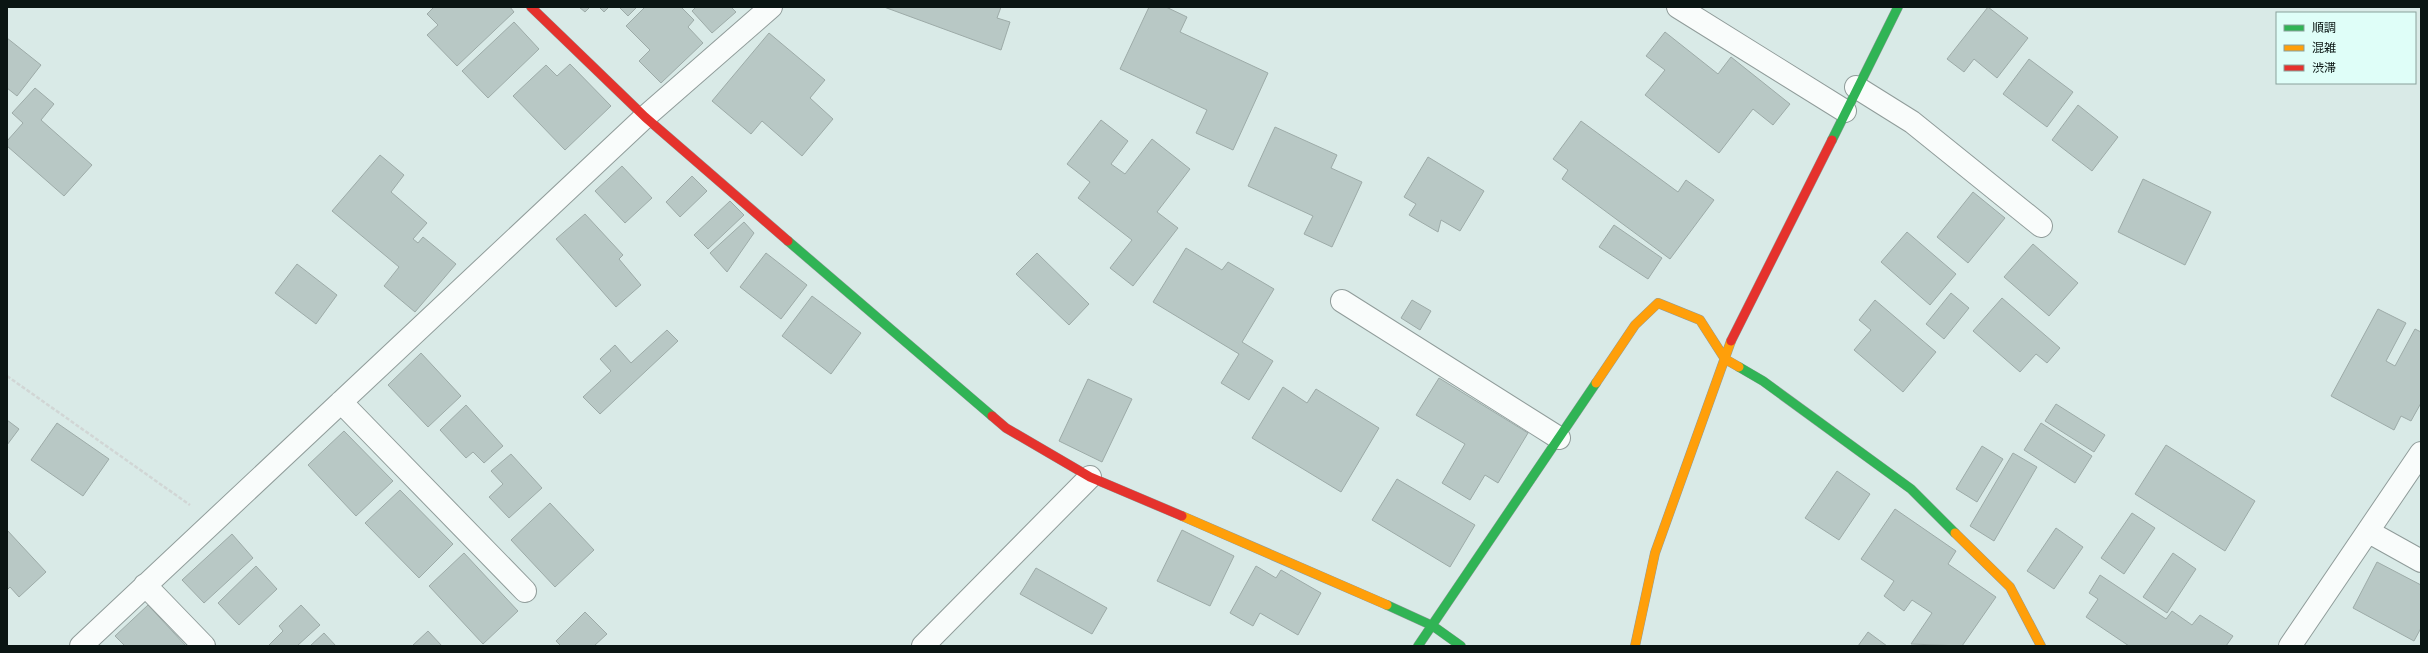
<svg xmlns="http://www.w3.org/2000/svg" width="2428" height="653" font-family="Georgia,'Noto Sans JP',serif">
  <rect width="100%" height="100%" fill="#d9eae7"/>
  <path fill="#b8c8c5" stroke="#9daba8" d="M 434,7 L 510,7 L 514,12 L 457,66 L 427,35 L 438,25 L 427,14 Z
    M 579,7 L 590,7 L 585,12 Z
    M 599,7 L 609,7 L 604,12 Z
    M 619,7 L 637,7 L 628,16 Z
    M 645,7 L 681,7 L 694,20 L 688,27 L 703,43 L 661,83 L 639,61 L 650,50 L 626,26 Z
    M 696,7 L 731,7 L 736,12 L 712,33 L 692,11 Z
    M 884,7 L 1001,7 L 997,18 L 1010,22 L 1001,50 Z
    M 1149,7 L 1166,7 L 1187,17 L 1180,32 L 1268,73 L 1233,150 L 1196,133 L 1207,110 L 1120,69 Z
    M 1988,7 L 2028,38 L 1997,78 L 1974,59 L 1964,72 L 1947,59 Z
    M 514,22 L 539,49 L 488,98 L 462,71 Z
    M 1665,32 L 1718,74 L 1731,57 L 1790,104 L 1773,125 L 1753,109 L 1719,153 L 1645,95 L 1665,70 L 1646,56 Z
    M 769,33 L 825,80 L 810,98 L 833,119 L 802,156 L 762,121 L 751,134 L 712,101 Z
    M 7,38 L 41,65 L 17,96 L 7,88 Z
    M 2029,59 L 2073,92 L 2047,127 L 2003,94 Z
    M 570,64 L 611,106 L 565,150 L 513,96 L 546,65 L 557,76 Z
    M 35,88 L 54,104 L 41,120 L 92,165 L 64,196 L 7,146 L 7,141 L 23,123 L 12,113 Z
    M 2078,105 L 2118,137 L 2092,171 L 2052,140 Z
    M 1101,120 L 1128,141 L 1111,164 L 1125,174 L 1152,139 L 1190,169 L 1157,212 L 1178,228 L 1133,286 L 1110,268 L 1132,240 L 1078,198 L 1090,182 L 1067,164 Z
    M 1581,121 L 1678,192 L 1686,180 L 1714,200 L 1670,259 L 1562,179 L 1568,170 L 1553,159 Z
    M 1275,127 L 1337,155 L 1331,168 L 1362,182 L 1332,247 L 1304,234 L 1313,216 L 1248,186 Z
    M 380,155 L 404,175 L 391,192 L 427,223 L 413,239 L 418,243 L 423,237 L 456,264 L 415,312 L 384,286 L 399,267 L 332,211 Z
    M 1428,157 L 1484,191 L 1460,231 L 1441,220 L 1438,232 L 1409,215 L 1416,204 L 1404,197 Z
    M 622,166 L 652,198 L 625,223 L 595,191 Z
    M 692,176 L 707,191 L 680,217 L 666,202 Z
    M 2143,179 L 2211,212 L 2185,265 L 2118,232 Z
    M 1973,192 L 2005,218 L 1968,263 L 1937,237 Z
    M 730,201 L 744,215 L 708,249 L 694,235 Z
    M 585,214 L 623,255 L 619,259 L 641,285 L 616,307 L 556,239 Z
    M 744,222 L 754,233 L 727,272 L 710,253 Z
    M 1614,225 L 1662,258 L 1648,279 L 1599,247 Z
    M 1907,232 L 1956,274 L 1930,305 L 1881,262 Z
    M 2033,244 L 2078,283 L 2049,316 L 2004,277 Z
    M 1186,248 L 1222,270 L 1228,262 L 1274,289 L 1242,342 L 1273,361 L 1249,400 L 1221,383 L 1239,354 L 1153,302 Z
    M 766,253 L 807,285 L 781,319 L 740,287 Z
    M 1037,253 L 1089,304 L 1069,325 L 1016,274 Z
    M 297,264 L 337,295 L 316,324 L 275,293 Z
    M 1951,293 L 1969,308 L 1944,339 L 1926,324 Z
    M 812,296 L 861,333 L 831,374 L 782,336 Z
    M 2002,298 L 2060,348 L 2047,363 L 2036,354 L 2020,372 L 1973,331 Z
    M 1412,300 L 1431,311 L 1420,330 L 1401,318 Z
    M 1875,300 L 1936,352 L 1903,392 L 1854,350 L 1871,330 L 1859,320 Z
    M 2378,309 L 2406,323 L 2386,361 L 2395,366 L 2415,329 L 2421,332 L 2421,403 L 2411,421 L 2401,416 L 2394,430 L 2331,396 Z
    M 667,330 L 678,341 L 600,414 L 583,397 L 611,371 L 600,359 L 615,345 L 631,363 Z
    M 421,353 L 461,396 L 428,427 L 388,385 Z
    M 1439,378 L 1528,433 L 1498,483 L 1485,475 L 1470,500 L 1442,483 L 1465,444 L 1416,415 Z
    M 1088,379 L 1132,399 L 1102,462 L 1059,441 Z
    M 1283,387 L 1307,403 L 1316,389 L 1379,428 L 1341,492 L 1252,438 Z
    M 2056,404 L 2105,435 L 2094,452 L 2045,421 Z
    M 466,405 L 503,446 L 484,463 L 473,452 L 466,458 L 440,430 Z
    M 7,420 L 19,429 L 7,445 Z
    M 57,423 L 109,459 L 83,496 L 31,460 Z
    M 2041,423 L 2092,456 L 2075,483 L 2024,450 Z
    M 344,431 L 393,481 L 356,516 L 308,465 Z
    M 2166,445 L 2255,501 L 2225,551 L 2135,494 Z
    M 1982,446 L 2003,459 L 1977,502 L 1956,489 Z
    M 2013,453 L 2037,467 L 1994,541 L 1970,526 Z
    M 511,454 L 542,488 L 509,518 L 489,497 L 503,484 L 491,471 Z
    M 1837,471 L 1870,494 L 1839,540 L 1805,518 Z
    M 1397,479 L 1475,525 L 1450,567 L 1372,520 Z
    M 400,490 L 453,544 L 419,578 L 365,523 Z
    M 550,503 L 594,550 L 555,587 L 511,540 Z
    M 1895,509 L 1956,551 L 1948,564 L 1996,597 L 1962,646 L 1911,644 L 1932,613 L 1912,600 L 1904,611 L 1884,596 L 1894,581 L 1861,559 Z
    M 2132,513 L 2155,528 L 2124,574 L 2101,558 Z
    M 2056,528 L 2083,547 L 2054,589 L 2027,571 Z
    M 7,530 L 46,572 L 19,597 L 10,587 L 7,590 Z
    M 1182,530 L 1234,556 L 1210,606 L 1157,581 Z
    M 232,534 L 253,558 L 204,603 L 182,580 Z
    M 464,553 L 518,611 L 483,644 L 429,586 Z
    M 2173,553 L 2196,569 L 2167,613 L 2143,597 Z
    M 2377,562 L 2421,585 L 2421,628 L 2414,641 L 2353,608 Z
    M 256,566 L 277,589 L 239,625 L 218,603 Z
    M 1256,566 L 1276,578 L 1281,570 L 1321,593 L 1298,635 L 1260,613 L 1253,626 L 1230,613 Z
    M 1036,568 L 1107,608 L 1092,634 L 1020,594 Z
    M 2100,575 L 2166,619 L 2172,611 L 2192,625 L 2200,615 L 2233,636 L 2226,646 L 2129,646 L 2086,617 L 2098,599 L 2089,593 Z
    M 148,605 L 186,646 L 125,646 L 115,636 Z
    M 301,605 L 320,625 L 297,646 L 268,646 L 283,631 L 279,626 Z
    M 585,612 L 607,634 L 594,646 L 561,646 L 556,641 Z
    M 428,631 L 442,646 L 412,646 Z
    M 1868,632 L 1887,646 L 1858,646 Z
    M 324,633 L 336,646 L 310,646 Z"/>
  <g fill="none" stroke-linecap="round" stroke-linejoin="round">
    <g stroke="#909c9a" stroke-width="24">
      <path id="street" d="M 1678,7 L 1845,111
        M 1856,87 L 1912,122 L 2041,226
        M 1342,301 L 1559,438
        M 341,402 L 525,591
        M 2369,532 L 2421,561
        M 145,585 L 204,646
        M 81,646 L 645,117 L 771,7
        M 923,646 L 1090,477
        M 2290,646 L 2421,453"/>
    </g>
    <g stroke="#909c9a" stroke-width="10">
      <path id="fast" d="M 1832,140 L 1898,7
        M 788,241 L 992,416
        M 1739,367 L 1763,381 L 1911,489 L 1955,533
        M 1387,605 L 1433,626 L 1461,646
        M 1418,646 L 1596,383"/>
    </g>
    <g stroke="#909c9a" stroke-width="10">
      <path id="slow" d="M 1596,383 L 1635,325 L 1658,303 L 1700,320 L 1725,359 L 1739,367
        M 1182,516 L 1387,605
        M 1955,533 L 2010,587 L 2041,646
        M 1635,646 L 1655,553 L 1731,341"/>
    </g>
    <g stroke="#909c9a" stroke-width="10">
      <path id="jam" d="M 531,7 L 645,117 L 788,241
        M 1731,341 L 1832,140
        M 992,416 L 1006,428 L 1090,477 L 1182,516"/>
    </g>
    <path stroke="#d1d6d5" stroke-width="2.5" stroke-dasharray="4 2" stroke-linecap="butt" d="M 7,376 L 190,505"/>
    <use href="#street" stroke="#f9fcfb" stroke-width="22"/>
    <use href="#fast" stroke="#30b455" stroke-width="9"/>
    <use href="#slow" stroke="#ff9f0a" stroke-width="9"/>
    <use href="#jam" stroke="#e5322d" stroke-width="9"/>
  </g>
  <rect width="2428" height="653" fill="none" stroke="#0a1513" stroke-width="16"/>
  <rect x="2276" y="12" width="140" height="72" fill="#dffef8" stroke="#8aa19c"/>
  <rect x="2284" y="25" width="20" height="6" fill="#30b455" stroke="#8aa19c"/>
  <text x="2312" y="32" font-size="12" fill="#0a1513">順調</text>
  <rect x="2284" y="45" width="20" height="6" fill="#ff9f0a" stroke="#8aa19c"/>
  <text x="2312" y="52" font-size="12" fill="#0a1513">混雑</text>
  <rect x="2284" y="65" width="20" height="6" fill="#e5322d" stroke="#8aa19c"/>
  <text x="2312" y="72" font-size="12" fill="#0a1513">渋滞</text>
</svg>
